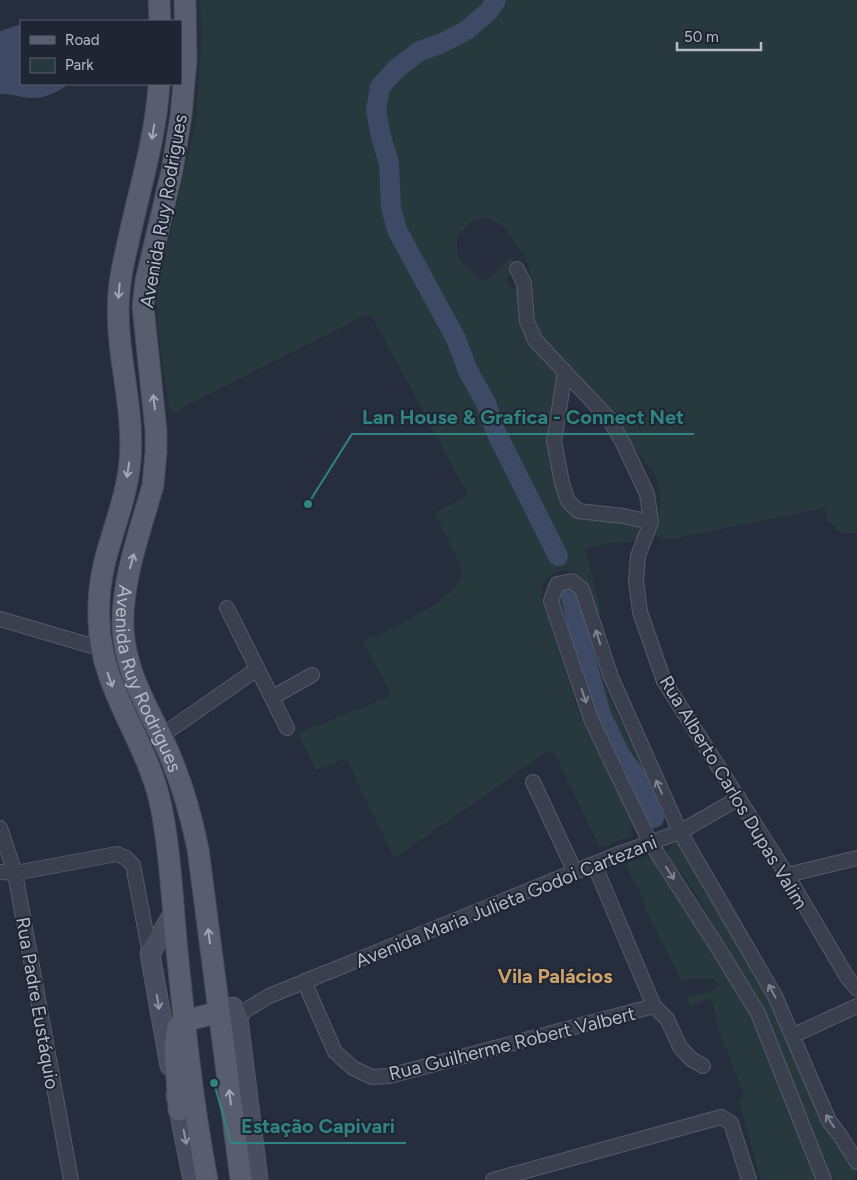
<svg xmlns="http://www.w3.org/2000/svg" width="857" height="1180" font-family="Figtree,sans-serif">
  <rect width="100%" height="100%" fill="#262d3d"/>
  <path fill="#28393e" d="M 199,0 L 857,0 L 857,533 L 842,534 L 828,520 L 825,508 L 672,539 L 654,536 L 661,500 L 656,477 L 630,441 L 623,427 L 541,336 L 535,316 L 533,282 L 526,258 L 505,228 L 487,217 L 470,222 L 457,237 L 458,258 L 481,281 L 487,279 L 513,256 L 512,272 L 505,279 L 509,286 L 520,291 L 557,377 L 564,501 L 635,522 L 642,532 C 632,547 625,541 610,543 C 601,544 593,546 585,548 L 601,611 L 596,614 C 592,602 591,587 582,578 C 571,565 550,570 543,585 C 542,588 542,593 541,596 L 580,716 L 631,818 L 633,827 L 628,837 L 600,848 L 553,751 L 546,752 L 475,803 L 394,858 L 346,758 L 316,770 L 298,733 L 388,697 L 390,691 L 363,642 C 386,631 460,599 462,573 C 462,564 440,524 435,513 L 468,495 L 373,318 L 365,315 L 173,413 L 169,407 L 158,330 L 157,287 L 169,241 L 196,121 L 202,31 Z
    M 564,593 L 573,593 L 578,599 L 608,694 L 666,816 L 651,825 L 604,733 L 581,676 L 557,601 Z
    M 674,843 L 679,843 L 754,967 L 856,1168 L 856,1177 L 851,1180 L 835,1180 L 831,1175 L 769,1025 L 735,960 L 687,880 L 670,859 L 667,852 Z
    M 645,856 L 650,857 L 664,874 L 747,1007 L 765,1045 L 817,1180 L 761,1180 L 739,1101 L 744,1095 L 718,1027 L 713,1002 L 710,998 L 690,1007 L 687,997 L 712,991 L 718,984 L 714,979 L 696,978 L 682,981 L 647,913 L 644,901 L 625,864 Z"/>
  <path fill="#3d4965" d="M 21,24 L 21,84 L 68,84 C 61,91 47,97 36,98 C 24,99 12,93 0,94 L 0,31 Z"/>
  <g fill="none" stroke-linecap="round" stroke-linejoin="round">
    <path stroke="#3d4965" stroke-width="20" d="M 496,0 L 489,11 L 467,30 L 442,43 L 420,51 L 397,68 L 380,87 L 376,110 L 381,137 L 389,163 L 391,207 L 397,230 L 456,339 L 468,371 L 486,403 L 496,432 L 558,556
      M 570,591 L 582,646 L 601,715 L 621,756 L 637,777 L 654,818"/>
    <g stroke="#555b68" stroke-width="16">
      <path id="street" d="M 517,269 L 524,283 L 527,321 L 535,340 L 610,420 L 624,445 L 647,494 L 651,522 L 638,556 L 636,581 L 640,612 L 664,681 L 787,875 L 847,977 L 857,989
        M 565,372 L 554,441 L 562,483 L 568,501 L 578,511 L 623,516 L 651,522
        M 227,608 L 287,728
        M 0,619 L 102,649
        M 273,697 L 312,675
        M 161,736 L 257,669
        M 533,782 L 575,872
        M 0,828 L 15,873 L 71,1180
        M 594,864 L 654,1006 L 667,1019 L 680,1047 L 691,1059 L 703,1066
        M 0,872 L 15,873 L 117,854 L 126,858 L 133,865 L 150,954
        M 787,875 L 857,858
        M 304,981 L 335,1052 L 353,1068 L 372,1077 L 389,1076 L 654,1006
        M 238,1019 L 246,1010 L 269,996 L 616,855 L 680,832 L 739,798
        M 792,1036 L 857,1006
        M 493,1180 L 721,1117 L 731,1123 L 749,1180
        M 824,1180 L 758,1013 L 715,943 L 650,842 L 591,719 L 551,601 L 557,584 L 572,581 L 582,589 L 611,677 L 680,832 L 775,996 L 829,1121 L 839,1134 L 857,1162"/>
    </g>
    <g stroke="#555b68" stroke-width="21">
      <path id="secondary" d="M 219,1012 L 233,1007 L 238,1019 L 258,1180
        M 170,1066 L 150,954 L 174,912
        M 176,1095 L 193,1180"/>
    </g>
    <g stroke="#434956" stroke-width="23">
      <g id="primary">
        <path d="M 159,0 L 160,21"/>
        <path id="s1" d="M 185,0 L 186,61 L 181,116 L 172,171 L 146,281 L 143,306 L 156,431 L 156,452 L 153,485 C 140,532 121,581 123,630 C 126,675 150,711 168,751 C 182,783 191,815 198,849 L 241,1180"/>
        <path d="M 159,84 C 156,136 140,187 129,238 C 125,256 120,275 119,293 C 114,350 135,405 130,461 C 127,497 112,531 104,565 C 100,583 98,602 99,621 C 100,689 148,741 161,806 C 170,850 172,896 176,940 C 184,1020 192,1101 207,1180"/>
        <path d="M 179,1110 L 175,1046 L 178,1027 L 185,1021 L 219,1012"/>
      </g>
    </g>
    <use href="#street" stroke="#3a404d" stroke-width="14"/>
    <use href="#secondary" stroke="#484e60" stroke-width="19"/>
    <use href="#primary" stroke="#585e6d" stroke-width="21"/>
  </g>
  <defs><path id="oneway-shaft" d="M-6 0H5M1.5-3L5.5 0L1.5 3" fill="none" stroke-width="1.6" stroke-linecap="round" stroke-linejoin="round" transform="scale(1.25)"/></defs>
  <g stroke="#a3a8b6">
    <use href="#oneway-shaft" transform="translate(153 132) rotate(99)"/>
    <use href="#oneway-shaft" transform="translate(119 291) rotate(95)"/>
    <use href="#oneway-shaft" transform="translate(154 402) rotate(-97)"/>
    <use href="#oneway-shaft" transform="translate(128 470) rotate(99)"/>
    <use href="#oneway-shaft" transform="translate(132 561) rotate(-75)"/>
    <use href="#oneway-shaft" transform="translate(110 680) rotate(71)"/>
    <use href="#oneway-shaft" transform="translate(209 936) rotate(-97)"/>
    <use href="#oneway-shaft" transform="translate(230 1097) rotate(-97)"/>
  </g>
  <g stroke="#7e8491">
    <use href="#oneway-shaft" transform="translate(598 637) rotate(-108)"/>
    <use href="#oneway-shaft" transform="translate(584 696) rotate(71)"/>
    <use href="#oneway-shaft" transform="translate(659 787) rotate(-114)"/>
    <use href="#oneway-shaft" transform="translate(670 873) rotate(57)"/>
    <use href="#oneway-shaft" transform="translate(772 991) rotate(-118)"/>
    <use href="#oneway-shaft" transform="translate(830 1121) rotate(-123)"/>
  </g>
  <g stroke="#9095a4">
    <use href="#oneway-shaft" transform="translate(158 1002) rotate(80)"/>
    <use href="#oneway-shaft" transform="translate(185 1137) rotate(79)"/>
  </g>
  <g text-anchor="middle" stroke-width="4" stroke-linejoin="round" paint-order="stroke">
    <g font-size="19" fill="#b6bbc8" stroke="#1f2532">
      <text transform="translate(163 211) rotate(-80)" y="7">Avenida Ruy Rodrigues</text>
      <text dy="7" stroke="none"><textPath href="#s1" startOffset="692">Avenida Ruy Rodrigues</textPath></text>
      <text transform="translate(734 792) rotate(59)" y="7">Rua Alberto Carlos Dupas Valim</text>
      <text transform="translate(506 901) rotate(-22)" y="7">Avenida Maria Julieta Godoi Cartezani</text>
      <text transform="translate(38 1003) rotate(80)" y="7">Rua Padre Eustáquio</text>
      <text transform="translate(512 1043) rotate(-14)" y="7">Rua Guilherme Robert Valbert</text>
    </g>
    <g font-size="20" font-weight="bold" fill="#cea26b" stroke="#1f2532">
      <text x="555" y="983">Vila Palácios</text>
    </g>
  </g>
  <path fill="none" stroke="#308480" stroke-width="2" d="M308 504L352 434H694M214 1083L231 1143H406"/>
  <g fill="#308480" stroke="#1f2532" stroke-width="2">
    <circle cx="308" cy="504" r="5"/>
    <circle cx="214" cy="1083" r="5"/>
  </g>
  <g font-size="20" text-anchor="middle" font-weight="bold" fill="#308480" stroke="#1f2532" stroke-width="4" stroke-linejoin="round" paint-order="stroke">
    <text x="523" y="424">Lan House &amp; Grafica - Connect Net</text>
    <text x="318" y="1133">Estação Capivari</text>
  </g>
  <rect x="20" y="20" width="162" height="65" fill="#1f2532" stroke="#5b616e"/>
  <rect x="30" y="36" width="25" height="8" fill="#585e6d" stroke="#5b616e"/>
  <text x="65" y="45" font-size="15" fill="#b6bbc8">Road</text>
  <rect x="30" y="58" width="25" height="15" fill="#28393e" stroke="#5b616e"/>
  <text x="65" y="70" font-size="15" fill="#b6bbc8">Park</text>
  <path d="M677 42v8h84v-8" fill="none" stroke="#b6bbc8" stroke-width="2.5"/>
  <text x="684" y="42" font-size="15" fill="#b6bbc8" stroke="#1f2532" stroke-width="4" paint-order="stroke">50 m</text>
</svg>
